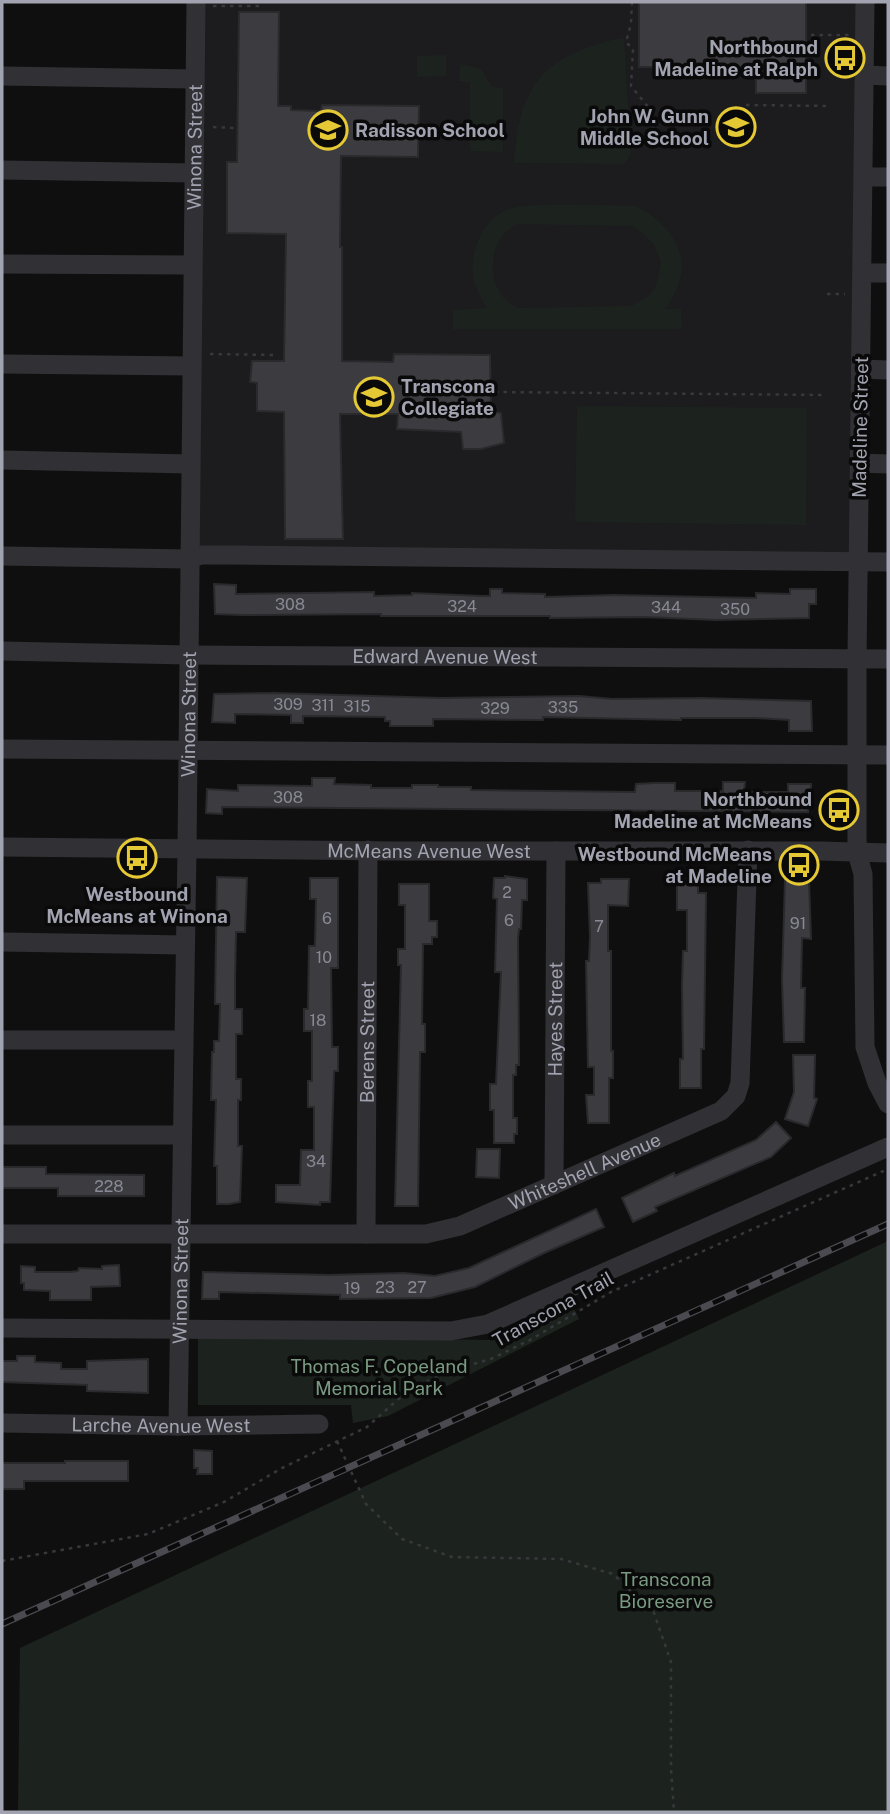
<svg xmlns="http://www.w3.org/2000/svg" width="890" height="1814" font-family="'Public Sans',sans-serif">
  <rect width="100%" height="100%" fill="#100f10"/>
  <path fill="#1c1b1d" d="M 196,2 L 865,2 L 858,561 L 189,559 Z"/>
  <path fill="#1c231e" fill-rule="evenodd" d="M 624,38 L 631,155 L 624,164 L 514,163 C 518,107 530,67 587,48 C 599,44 611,39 624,38 Z
    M 446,55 L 446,76 L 417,77 L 417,56 Z
    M 460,64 L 481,69 L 492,87 L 503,88 L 503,152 L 470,151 L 470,82 L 459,81 Z
    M 636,206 C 679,229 698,267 665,309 L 681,309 L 682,329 L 453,329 L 453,310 L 487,308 C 474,287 468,271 476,247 C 480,232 491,217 506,210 C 527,201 608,206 636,206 ZM 517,224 L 632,226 L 644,234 L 654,244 L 661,262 L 658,277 L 654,290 L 647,297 L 631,306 L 518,308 C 485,294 484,240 517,224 Z
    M 577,406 L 807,408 L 806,525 L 575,522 Z
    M 888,1241 L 888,1812 L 18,1812 L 20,1648 Z
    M 572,1304 L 579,1319 L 388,1416 L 353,1423 L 351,1405 L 198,1405 L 198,1336 L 489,1340 L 503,1336 Z"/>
  <path fill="#3c3c40" stroke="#2a292c" stroke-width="2" d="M 639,2 L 806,2 L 806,93 L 756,93 L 756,67 L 639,67 Z
    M 239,12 L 279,12 L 278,106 L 291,106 L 291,110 L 321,111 L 322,105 L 419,106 L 418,157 L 341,156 L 340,247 L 342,247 L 342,361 L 393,362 L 394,354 L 490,355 L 491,411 L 501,413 L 504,443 L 481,449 L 463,449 L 461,432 L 397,429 L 398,414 L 340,414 L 343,539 L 285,539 L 284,412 L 257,411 L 257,383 L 250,382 L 252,361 L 284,361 L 286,234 L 227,233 L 227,162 L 237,162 Z
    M 214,584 L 236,585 L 236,594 L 374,592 L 374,596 L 412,595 L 412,593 L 482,596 L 490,596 L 490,589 L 502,589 L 502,593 L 545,594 L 545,597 L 614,595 L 756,598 L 756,593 L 790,594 L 790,589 L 816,589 L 816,604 L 809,604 L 809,618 L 716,620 L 645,617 L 550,618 L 550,616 L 381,616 L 381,614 L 242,615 L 215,614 Z
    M 274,693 L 441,698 L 579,696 L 612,699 L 701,698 L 811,701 L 812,731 L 789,731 L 789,720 L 757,718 L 681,718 L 681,720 L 543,717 L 543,720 L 433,719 L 433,726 L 390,726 L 390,721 L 385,721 L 385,717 L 303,716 L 303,723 L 291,723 L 291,715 L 235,714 L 235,723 L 212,722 L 214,694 Z
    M 312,778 L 335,778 L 334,784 L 371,785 L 371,788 L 412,788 L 412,785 L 438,785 L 438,787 L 471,787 L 471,790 L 635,792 L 636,784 L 654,783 L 675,783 L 675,791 L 723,791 L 723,782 L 745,782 L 744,792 L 788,792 L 788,784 L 811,784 L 811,802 L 808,802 L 808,812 L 222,807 L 222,814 L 206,813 L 207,789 L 238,791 L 238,785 L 312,786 Z
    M 505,876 L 527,879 L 527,900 L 522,900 L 521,929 L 519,929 L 518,938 L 519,1065 L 516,1065 L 516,1075 L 513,1075 L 513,1118 L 517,1118 L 517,1134 L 514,1134 L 514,1143 L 494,1143 L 494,1110 L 490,1110 L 490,1084 L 496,1084 L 501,972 L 495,972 L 497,899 L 493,898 L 494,878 L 505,878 Z
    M 217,877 L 247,878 L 245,932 L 236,932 L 235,981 L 235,1009 L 242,1009 L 242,1034 L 236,1034 L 236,1079 L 241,1079 L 241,1100 L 238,1100 L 238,1146 L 242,1146 L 240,1202 L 229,1204 L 217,1204 L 217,1166 L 214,1166 L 216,1100 L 211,1100 L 212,1052 L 214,1052 L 214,1041 L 219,1041 L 220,1004 L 215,1004 Z
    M 310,878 L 338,878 L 338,968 L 331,968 L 332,1047 L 338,1047 L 338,1071 L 334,1071 L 330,1202 L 320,1202 L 320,1205 L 276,1202 L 276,1185 L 300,1185 L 301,1150 L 314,1150 L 314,1107 L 308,1107 L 308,1081 L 312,1081 L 312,1031 L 304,1031 L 304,1009 L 308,1009 L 309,946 L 315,946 L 316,899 L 310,899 Z
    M 601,879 L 629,879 L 628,906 L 608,905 L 608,951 L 611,951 L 611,1051 L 613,1051 L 613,1078 L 609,1078 L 609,1123 L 588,1123 L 586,1095 L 594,1095 L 594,1067 L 588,1067 L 586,961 L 589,961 L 590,937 L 588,883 L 601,883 Z
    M 677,879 L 698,879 L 698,893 L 706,893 L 704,1049 L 701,1049 L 701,1088 L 680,1088 L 680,1059 L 683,1059 L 682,985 L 683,951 L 687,951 L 687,910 L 677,910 Z
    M 785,880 L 809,881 L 811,939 L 802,938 L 801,988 L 805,988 L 804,1042 L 784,1042 L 782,979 Z
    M 399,884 L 429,884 L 429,921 L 437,921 L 437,937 L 432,937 L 432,944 L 423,944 L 422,1024 L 425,1024 L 425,1052 L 420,1052 L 418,1206 L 395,1206 L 401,965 L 398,965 L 398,949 L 405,949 L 405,905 L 399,905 Z
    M 793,1055 L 815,1055 L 814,1098 L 817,1099 L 808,1126 L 785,1119 L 794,1092 Z
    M 776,1122 L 791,1138 L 771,1157 L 655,1207 L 657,1211 L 633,1222 L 622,1198 L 674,1173 L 675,1176 L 756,1140 Z
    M 477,1149 L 500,1149 L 499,1178 L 476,1177 Z
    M 2,1167 L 46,1167 L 46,1174 L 144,1175 L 144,1196 L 58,1196 L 58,1188 L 2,1188 Z
    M 596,1209 L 604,1227 L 544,1253 L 475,1287 L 431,1298 L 340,1299 L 340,1295 L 219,1292 L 219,1299 L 202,1299 L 203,1272 L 329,1275 L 404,1273 L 435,1276 L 469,1268 Z
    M 119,1265 L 120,1286 L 91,1287 L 91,1300 L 50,1300 L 50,1291 L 24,1290 L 24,1283 L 21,1283 L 21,1266 L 35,1267 L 35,1272 L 70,1272 L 78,1271 L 79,1268 L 102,1269 L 102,1266 Z
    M 17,1356 L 35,1356 L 35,1362 L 61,1363 L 61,1369 L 87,1369 L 87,1361 L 148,1359 L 148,1393 L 87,1391 L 87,1385 L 2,1382 L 2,1361 L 17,1361 Z
    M 194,1450 L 212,1451 L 212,1474 L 197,1474 L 198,1468 L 194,1468 Z
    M 65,1461 L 128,1461 L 128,1481 L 24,1481 L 24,1489 L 2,1489 L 2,1463 L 65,1463 Z"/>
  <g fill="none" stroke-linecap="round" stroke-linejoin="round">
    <path stroke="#37373c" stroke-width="2.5" stroke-dasharray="3.5 5" stroke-linecap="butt" d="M 632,2 L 631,24 L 626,42 L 633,49 L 631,86 L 653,113 L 653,144
      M 213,6 L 259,6
      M 811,35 L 849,35
      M 746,105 L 830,106
      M 213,127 L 234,128
      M 827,294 L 845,294
      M 210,354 L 276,355
      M 495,392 L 826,395
      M 337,1441 L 366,1504 L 402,1539 L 452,1557 L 561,1559 L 613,1574 L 654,1613 L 671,1662 L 671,1769 L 674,1812
      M 2,1561 L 148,1534 L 224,1502 L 282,1468 L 367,1427 L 404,1394 L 426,1382 L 452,1370 L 491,1359 L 530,1340 L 611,1292 L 888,1169"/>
    <g stroke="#313135" stroke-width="19">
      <path d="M 865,2 L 857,659 L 857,853 L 863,874 L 865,1047 L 877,1083 L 888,1104"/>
      <path d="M 864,75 L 888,76"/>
      <path d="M 2,76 L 194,79"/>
      <path d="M 2,170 L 193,173"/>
      <path d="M 864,177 L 888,177"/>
      <path d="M 2,264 L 192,265"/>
      <path d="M 863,273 L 888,273"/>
      <path d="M 2,364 L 192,366"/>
      <path d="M 861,369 L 888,370"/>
      <path d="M 2,460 L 191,464"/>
      <path d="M 860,463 L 888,464"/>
      <path d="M 2,556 L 189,559 L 201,555 L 235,555 L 888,562"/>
      <path id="s1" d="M 2,651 L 188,655 L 888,659"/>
      <path d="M 2,749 L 888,755"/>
      <path id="s2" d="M 2,847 L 391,851 L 820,851 L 888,853"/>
      <path d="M 2,942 L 185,945"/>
      <path d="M 2,1040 L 183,1040"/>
      <path d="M 2,1135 L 181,1135"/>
      <path id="s3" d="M 554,1185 L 556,851"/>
      <path id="s4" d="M 2,1234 L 426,1234 L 460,1226 L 721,1111 L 736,1096 L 740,1083 L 748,850"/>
      <path id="s5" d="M 366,1234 L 368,850"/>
      <path d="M 2,1328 L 451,1331 L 488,1324 L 888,1147"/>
      <path id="s6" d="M 2,1423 L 178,1426 L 319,1424"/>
      <path id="s7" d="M 178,1426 L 187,849 L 196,2"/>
    </g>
    <g stroke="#4a4a50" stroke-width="7">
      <path id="rail" d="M 2,1624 L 888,1224"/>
    </g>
    <use href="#rail" stroke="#0b0a0b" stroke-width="4.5" stroke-dasharray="13" stroke-linecap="butt"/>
  </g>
  <defs>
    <g id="bus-ring" transform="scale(2.0125)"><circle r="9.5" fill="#0b0a0b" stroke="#e4c834" stroke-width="1.5"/><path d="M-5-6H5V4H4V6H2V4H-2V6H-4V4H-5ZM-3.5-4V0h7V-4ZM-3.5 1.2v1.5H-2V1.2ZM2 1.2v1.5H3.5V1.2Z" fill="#e4c834"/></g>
    <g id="school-ring" transform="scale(2.0125)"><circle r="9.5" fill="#0b0a0b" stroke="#e4c834" stroke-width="1.5"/><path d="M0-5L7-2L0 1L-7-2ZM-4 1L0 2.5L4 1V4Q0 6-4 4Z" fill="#e4c834"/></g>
  </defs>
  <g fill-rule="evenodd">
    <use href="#bus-ring" x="845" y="58"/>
    <use href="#school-ring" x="736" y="127"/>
    <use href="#school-ring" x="328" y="130"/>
    <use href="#school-ring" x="374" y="397"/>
    <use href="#bus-ring" x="839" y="810"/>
    <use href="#bus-ring" x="137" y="858"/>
    <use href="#bus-ring" x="799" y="865"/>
  </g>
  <g text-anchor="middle" stroke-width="7" stroke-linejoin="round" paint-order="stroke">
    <g font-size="16" fill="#888994">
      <text x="290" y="610">308</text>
      <text x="462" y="612">324</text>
      <text x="666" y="613">344</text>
      <text x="735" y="615">350</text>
      <text x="288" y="710">309</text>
      <text x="323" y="711">311</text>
      <text x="357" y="712">315</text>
      <text x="563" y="713">335</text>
      <text x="495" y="714">329</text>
      <text x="288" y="803">308</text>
      <text x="507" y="898">2</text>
      <text x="327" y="924">6</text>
      <text x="509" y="926">6</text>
      <text x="798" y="929">91</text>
      <text x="599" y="932">7</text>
      <text x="324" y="963">10</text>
      <text x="318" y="1026">18</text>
      <text x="316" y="1167">34</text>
      <text x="109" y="1192">228</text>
      <text x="385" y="1293">23</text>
      <text x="417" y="1293">27</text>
      <text x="352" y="1294">19</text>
    </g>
    <g font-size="19" font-weight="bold" fill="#a1a3b0" stroke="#0b0a0b" text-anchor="end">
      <text x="818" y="54">Northbound<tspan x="818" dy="22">Madeline at Ralph</tspan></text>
      <text x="709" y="123">John W. Gunn<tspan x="709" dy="22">Middle School</tspan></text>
      <text x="355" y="137" text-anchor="start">Radisson School</text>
      <text x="401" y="393" text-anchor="start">Transcona<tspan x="401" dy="22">Collegiate</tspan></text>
      <text x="812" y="806">Northbound<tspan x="812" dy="22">Madeline at McMeans</tspan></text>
      <text x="772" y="861">Westbound McMeans<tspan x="772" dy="22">at Madeline</tspan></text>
      <text x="137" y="901" text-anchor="middle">Westbound<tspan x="137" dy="22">McMeans at Winona</tspan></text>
    </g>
    <g font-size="19" fill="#a1a3b0" stroke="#0b0a0b">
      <text dy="7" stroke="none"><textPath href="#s7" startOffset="1279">Winona Street</textPath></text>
      <text transform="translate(860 427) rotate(-89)" y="7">Madeline Street</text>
      <text dy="7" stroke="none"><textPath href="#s1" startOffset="443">Edward Avenue West</textPath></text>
      <text dy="7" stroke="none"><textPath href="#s7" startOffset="712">Winona Street</textPath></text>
      <text dy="7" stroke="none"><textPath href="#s2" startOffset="427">McMeans Avenue West</textPath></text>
      <text dy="7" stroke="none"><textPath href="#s3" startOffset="166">Hayes Street</textPath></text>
      <text dy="7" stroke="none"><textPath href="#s5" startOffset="192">Berens Street</textPath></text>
      <text dy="7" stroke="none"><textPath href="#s4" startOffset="595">Whiteshell Avenue</textPath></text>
      <text dy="7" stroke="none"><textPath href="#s7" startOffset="145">Winona Street</textPath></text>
      <text transform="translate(553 1309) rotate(-29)" y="7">Transcona Trail</text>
      <text dy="7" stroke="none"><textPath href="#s6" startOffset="159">Larche Avenue West</textPath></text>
    </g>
    <g font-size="19" fill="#799a81" stroke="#0b0a0b">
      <text x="379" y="1373">Thomas F. Copeland<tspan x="379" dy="22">Memorial Park</tspan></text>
      <text x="666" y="1586">Transcona<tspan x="666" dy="22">Bioreserve</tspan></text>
    </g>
  </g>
  <rect width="890" height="1814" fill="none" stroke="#a1a3b0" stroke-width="7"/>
</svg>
